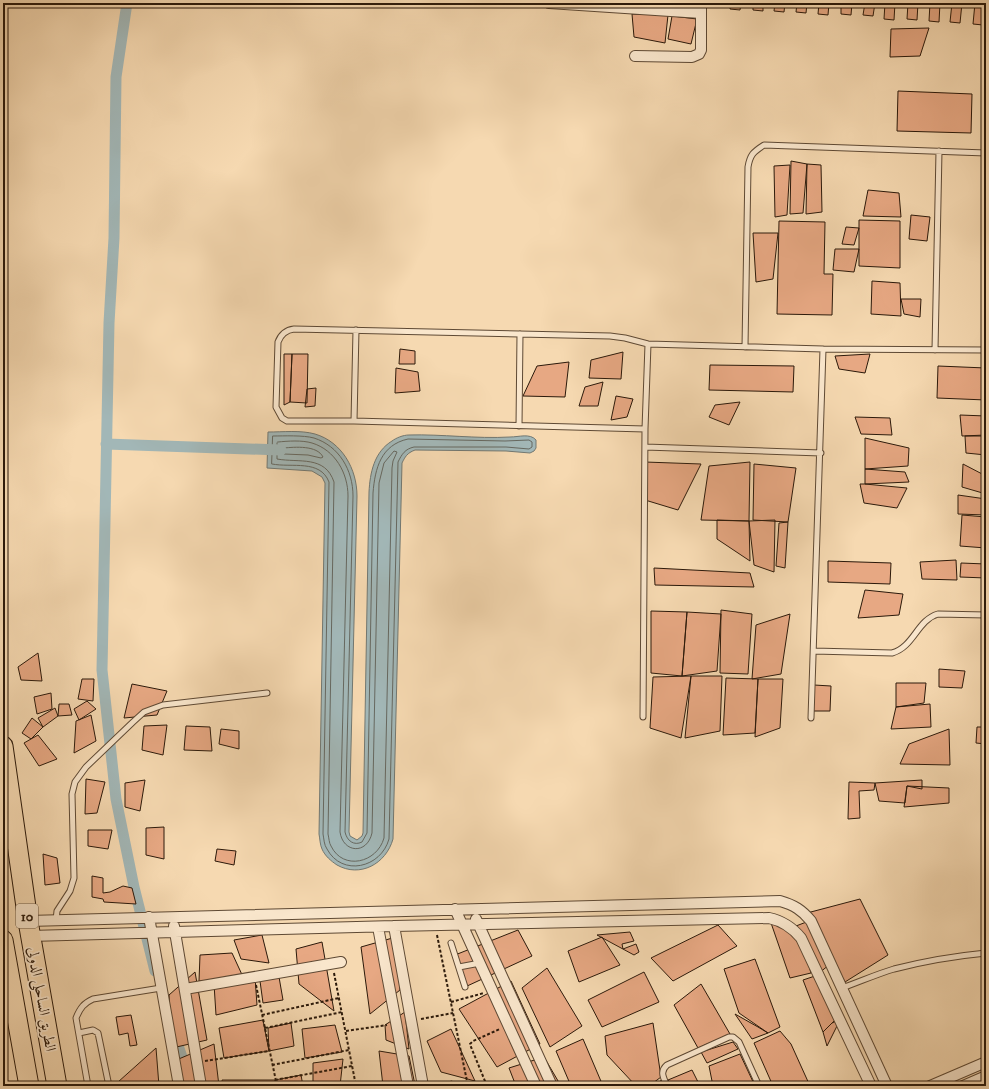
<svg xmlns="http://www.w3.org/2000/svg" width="989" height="1089" font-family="'IM FELL DW Pica',Amiri,serif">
  <rect width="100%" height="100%" fill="#f6d9b1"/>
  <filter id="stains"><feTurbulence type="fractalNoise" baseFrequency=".005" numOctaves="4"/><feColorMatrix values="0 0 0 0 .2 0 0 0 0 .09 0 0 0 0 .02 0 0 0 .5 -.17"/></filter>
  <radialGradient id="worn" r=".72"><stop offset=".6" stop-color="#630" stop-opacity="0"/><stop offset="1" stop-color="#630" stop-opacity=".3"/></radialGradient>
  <path fill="#a2b7b7" stroke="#727872" d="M 268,432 C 283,432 301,430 315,434 C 342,442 357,469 357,496 L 349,832 L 350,836 L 357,840 L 362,836 L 363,833 L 369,492 C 370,473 374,452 392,441 C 396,438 403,435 409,435 C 442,434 476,439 510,437 C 519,437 530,433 536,440 L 536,448 L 534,451 L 530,453 L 506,451 L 415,450 C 407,453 405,457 402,463 L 393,839 C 386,864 360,878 337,865 C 331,861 325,856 322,849 C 320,845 320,839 319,834 L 325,483 L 322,477 L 312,471 L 267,468 Z"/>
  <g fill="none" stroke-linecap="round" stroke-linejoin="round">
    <path stroke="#666860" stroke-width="1" d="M 273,436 C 284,436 303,435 314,438 C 339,446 353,470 353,496 L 345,832 C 347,841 354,846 362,842 L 367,833 L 373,493 C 375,468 381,445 408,439 L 505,441 L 529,440 L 532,442 L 532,447 L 529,449 L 506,447 L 414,447 C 405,449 402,454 398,462 L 389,839 C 381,868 342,877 327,849 C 324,845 324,839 323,834 L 329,482 C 320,459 292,468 272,464 Z
      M 278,442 C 288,441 302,440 312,443 C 335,450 348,473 348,496 L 340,832 C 343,853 367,855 372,833 L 379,483 L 384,463 L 394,451 L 397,452 L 393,461 L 392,468 L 384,838 C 377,863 343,871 331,846 C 329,843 329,838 328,834 L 334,482 C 325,455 299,463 277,459 L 277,443 Z
      M 284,448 C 295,447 317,445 323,457 L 321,458 L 308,455 L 284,454 L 283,452 Z"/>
    <path stroke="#a2b7b7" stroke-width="11" d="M 127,3 L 116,77 L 114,238 L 109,323 L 102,670 L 116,799 L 134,887 L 155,971
      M 106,444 L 281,450
      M 174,1034 L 192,1086"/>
  </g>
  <path fill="#e7a883" stroke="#2b190a" d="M 709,3 L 719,3 L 719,7 L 709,6 Z
    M 731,3 L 741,3 L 740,10 L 730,9 Z
    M 753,3 L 763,3 L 763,11 L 753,10 Z
    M 775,3 L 785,3 L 784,12 L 774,11 Z
    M 797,3 L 807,3 L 806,13 L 796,12 Z
    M 819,3 L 829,3 L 828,15 L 818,14 Z
    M 841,3 L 852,3 L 851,15 L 841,14 Z
    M 865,3 L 875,3 L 873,16 L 863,15 Z
    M 885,3 L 895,3 L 894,20 L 884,19 Z
    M 908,3 L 918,3 L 917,20 L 907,19 Z
    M 930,3 L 940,3 L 939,22 L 929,21 Z
    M 952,3 L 962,3 L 960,23 L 950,22 Z
    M 975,3 L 985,3 L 983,25 L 973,24 Z
    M 632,14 L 668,15 L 665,43 L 634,37 Z
    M 672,16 L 697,19 L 691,44 L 668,39 Z
    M 929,28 L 920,56 L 890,57 L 891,29 Z
    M 898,91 L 972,94 L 971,133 L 897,131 Z
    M 791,161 L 807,164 L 803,213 L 790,214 Z
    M 807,164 L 821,165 L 822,212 L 806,214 Z
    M 790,165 L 787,215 L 775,217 L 774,166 Z
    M 868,190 L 899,193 L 901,217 L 863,216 Z
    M 911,215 L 930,217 L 927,241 L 909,239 Z
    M 859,220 L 900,221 L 900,268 L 859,266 Z
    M 779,221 L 825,222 L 824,274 L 833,274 L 832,315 L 777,314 Z
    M 846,227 L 859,228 L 854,245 L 842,244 Z
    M 753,233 L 778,233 L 773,279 L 756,282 Z
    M 835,249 L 859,249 L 854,272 L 833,270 Z
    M 872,281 L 900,283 L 901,316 L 871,314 Z
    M 901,299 L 921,299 L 920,317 L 904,314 Z
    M 400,349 L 415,351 L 415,364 L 399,364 Z
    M 623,352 L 621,379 L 589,378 L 591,360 Z
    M 284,354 L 292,354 L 290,402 L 284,405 Z
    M 292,354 L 308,354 L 307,403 L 290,402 Z
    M 870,354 L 865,373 L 839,369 L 835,356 Z
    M 569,362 L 565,397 L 523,396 L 537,366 Z
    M 710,365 L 794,366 L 793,392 L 709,390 Z
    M 938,366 L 986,368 L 986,400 L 937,398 Z
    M 396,368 L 418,372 L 420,391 L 395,393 Z
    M 603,382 L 598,406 L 579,406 L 585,387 Z
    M 316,388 L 315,406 L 305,407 L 307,389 Z
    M 616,396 L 633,399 L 627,417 L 611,420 Z
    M 740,402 L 729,425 L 709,417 L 715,405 Z
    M 960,415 L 986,416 L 986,435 L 962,436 Z
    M 855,417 L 890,418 L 892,435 L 861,434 Z
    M 965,436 L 986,436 L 986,455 L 966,453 Z
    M 865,438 L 909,448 L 908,466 L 865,469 Z
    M 645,462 L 701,464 L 678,510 L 645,500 Z
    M 750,462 L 749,521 L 701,520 L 709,466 Z
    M 754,464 L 796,468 L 788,522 L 753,520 Z
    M 963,464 L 986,476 L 986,494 L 962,487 Z
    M 865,469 L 905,472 L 909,482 L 865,484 Z
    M 860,484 L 865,484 L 907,488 L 897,508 L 864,503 Z
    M 958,495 L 986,499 L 986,515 L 958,514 Z
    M 962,515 L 986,517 L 986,548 L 960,546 Z
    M 717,520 L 749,521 L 750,561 L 717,539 Z
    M 775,520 L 774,572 L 754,565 L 749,521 Z
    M 788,522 L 785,568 L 776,566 L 779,523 Z
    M 956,560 L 957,580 L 922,579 L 920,562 Z
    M 828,561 L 891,563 L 890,584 L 828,582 Z
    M 961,563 L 986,564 L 986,578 L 960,577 Z
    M 654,568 L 750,573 L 754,587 L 655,585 Z
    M 865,590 L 903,594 L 899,615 L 858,618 Z
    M 721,610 L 752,614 L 748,674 L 720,673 Z
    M 651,611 L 687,612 L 682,676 L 651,673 Z
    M 687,612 L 721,614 L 717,671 L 682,676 Z
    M 790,614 L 781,674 L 752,679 L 756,625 Z
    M 38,653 L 42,681 L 21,680 L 18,667 Z
    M 939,669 L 965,671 L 962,688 L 939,687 Z
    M 691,676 L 722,676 L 720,731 L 685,738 Z
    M 691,676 L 681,738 L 650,728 L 653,677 Z
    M 726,678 L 758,679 L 755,733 L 723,735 Z
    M 82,679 L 94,679 L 93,701 L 78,699 Z
    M 758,679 L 783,679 L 780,728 L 755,737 Z
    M 896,683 L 926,683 L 924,703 L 896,707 Z
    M 132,684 L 167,691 L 157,715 L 124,718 Z
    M 814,685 L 831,686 L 830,711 L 813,711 Z
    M 51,693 L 52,709 L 37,714 L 34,697 Z
    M 87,701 L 96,709 L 79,720 L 74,709 Z
    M 59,704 L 69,704 L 72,715 L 58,716 Z
    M 930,704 L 931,727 L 891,729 L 896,707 Z
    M 55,708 L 58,716 L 43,727 L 38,718 Z
    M 91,715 L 96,741 L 74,753 L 76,721 Z
    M 32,718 L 43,727 L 31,739 L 22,733 Z
    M 167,725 L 163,755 L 142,750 L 144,726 Z
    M 186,726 L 210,727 L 212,751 L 184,750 Z
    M 977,727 L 986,727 L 986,744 L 976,743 Z
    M 221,729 L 239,731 L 239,749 L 219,744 Z
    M 949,729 L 950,765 L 900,764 L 909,744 Z
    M 38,735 L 57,759 L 39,766 L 24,743 Z
    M 86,779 L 105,782 L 97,813 L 85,814 Z
    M 145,780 L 140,811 L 125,807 L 125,783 Z
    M 922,780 L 922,789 L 907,786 L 905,803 L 879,801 L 875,783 Z
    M 849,782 L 875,783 L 874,790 L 859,791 L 860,818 L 848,819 Z
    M 907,786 L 949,788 L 949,803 L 904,807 Z
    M 164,827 L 164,859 L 146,855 L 146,828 Z
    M 88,830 L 112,830 L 108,849 L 88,846 Z
    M 217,849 L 236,851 L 234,865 L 215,861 Z
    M 43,854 L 57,858 L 60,883 L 45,885 Z
    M 92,876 L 103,878 L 103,893 L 110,892 L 123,886 L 132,888 L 136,904 L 104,902 L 103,899 L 92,897 Z
    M 860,899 L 888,955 L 845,982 L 807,913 Z
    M 770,920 L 790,928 L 805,952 L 811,973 L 790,978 Z
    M 809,921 L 829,965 L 819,973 L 796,926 Z
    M 718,925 L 737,946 L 673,981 L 651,958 Z
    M 518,930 L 532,956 L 465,987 L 455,955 Z
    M 630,932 L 634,941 L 622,944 L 623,949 L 636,944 L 639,952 L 634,955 L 597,935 Z
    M 262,935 L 269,963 L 241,959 L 234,940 Z
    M 396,937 L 400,990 L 370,1014 L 361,947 Z
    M 602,937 L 620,965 L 579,982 L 568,951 Z
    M 322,942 L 334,1011 L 299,984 L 296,949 Z
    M 232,953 L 244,979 L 199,981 L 200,955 Z
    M 755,959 L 780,1027 L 768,1033 L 739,1013 L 724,969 Z
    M 547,968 L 582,1026 L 550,1047 L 522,988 Z
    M 195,972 L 207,1040 L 172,1048 L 169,995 Z
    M 644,972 L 659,1002 L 602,1027 L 588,1000 Z
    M 818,975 L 837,1018 L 823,1032 L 803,980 Z
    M 255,977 L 257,1005 L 216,1015 L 214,984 Z
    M 279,977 L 283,1000 L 263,1003 L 260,981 Z
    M 511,981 L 540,1044 L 497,1067 L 459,1009 Z
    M 701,984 L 730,1034 L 698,1048 L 674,1005 Z
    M 405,1012 L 409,1049 L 386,1040 L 385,1025 Z
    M 735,1014 L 758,1027 L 768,1033 L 752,1039 Z
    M 131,1015 L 137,1045 L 130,1046 L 128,1033 L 119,1035 L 116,1017 Z
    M 263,1020 L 269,1051 L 224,1058 L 219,1028 Z
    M 839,1020 L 839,1022 L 827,1046 L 823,1032 L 832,1023 Z
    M 291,1023 L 294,1046 L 269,1051 L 268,1028 Z
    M 653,1023 L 661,1077 L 649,1086 L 636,1086 L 607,1055 L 605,1036 Z
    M 335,1025 L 342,1052 L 305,1058 L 302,1029 Z
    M 451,1029 L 475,1081 L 441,1072 L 427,1041 Z
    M 780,1031 L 791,1044 L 810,1086 L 773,1086 L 754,1043 Z
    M 583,1039 L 603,1086 L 571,1086 L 556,1051 Z
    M 733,1042 L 738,1049 L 707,1063 L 701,1052 Z
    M 214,1044 L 219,1086 L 182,1086 L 174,1061 Z
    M 156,1048 L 159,1086 L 119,1086 L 118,1082 Z
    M 379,1051 L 409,1056 L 415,1085 L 383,1086 Z
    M 740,1054 L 755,1086 L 713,1086 L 709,1066 Z
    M 544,1057 L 561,1086 L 516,1086 L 509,1068 Z
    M 343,1059 L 340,1086 L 313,1086 L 313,1063 Z
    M 692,1070 L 700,1086 L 670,1086 L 668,1080 Z
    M 301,1075 L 303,1086 L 277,1086 L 275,1080 Z
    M 222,1080 L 275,1080 L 277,1086 L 223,1086 Z
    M 662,1080 L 665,1086 L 652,1086 Z
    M 452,1081 L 458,1086 L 440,1086 L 439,1084 Z"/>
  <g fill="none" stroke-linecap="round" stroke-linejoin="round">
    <g stroke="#5e4934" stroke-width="7">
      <path id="service" d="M 745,347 L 748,167 C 750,155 753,152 764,145 L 986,153
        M 935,350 L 939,151
        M 354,421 L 356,330
        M 519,426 L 520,334
        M 645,429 L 354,421 L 287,421 L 282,418 L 276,407 L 278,342 C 281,334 286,330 294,329 L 610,336 L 625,338 L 648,344 L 823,349 L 986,350
        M 645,447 L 821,453
        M 814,651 L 892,653 C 914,647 917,620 938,614 L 986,615
        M 643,717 L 645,429 L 648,344
        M 811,718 L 823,349
        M 56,920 L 57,911 L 70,891 L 74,878 L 72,794 L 75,782 L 86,767 L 133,722 L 144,712 L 163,705 L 267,693
        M 451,943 L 465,987
        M 459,967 L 480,963
        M 842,988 C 859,982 877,974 894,969 C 925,961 955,956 986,953
        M 79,1033 L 93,1030 L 98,1033 L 109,1086
        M 88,1086 L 76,1018 C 80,1008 84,1003 93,999 L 161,988
        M 667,1086 C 664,1078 659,1072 667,1065 L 729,1037 L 733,1037 L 739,1042 L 759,1086"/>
    </g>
    <g stroke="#5e4934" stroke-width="12">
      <path id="minor" d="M 549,3 L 701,13
        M 635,56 L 692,57 L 699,54 L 701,50 L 701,3
        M 455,909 L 536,1086
        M 149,917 L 179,1086
        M 476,919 L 552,1086
        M 28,921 L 780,901 C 794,905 802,910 811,921 L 887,1086
        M 174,926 L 201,1086
        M 394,926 L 423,1086
        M 378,927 L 408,1086
        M 30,936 L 394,926 L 769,918 C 783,921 792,927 801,938 L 871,1086
        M 185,989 L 341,962
        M 930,1086 L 986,1062
        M 963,1086 L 986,1076"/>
    </g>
    <g stroke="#2b190a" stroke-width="21">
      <path id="motorway" d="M 3,746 L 28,921 L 57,1086
        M 3,940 L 29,1086"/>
    </g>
    <path stroke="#2b190a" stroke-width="2" stroke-dasharray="3 2" stroke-linecap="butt" d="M 437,935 L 468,1086
      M 334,973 L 356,1086
      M 256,985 L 277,1086
      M 451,1002 L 484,993
      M 262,1015 L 339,998
      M 421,1019 L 453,1013
      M 265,1028 L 342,1012
      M 346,1031 L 387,1025
      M 205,1061 L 269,1051
      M 272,1065 L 349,1050
      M 275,1080 L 352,1066
      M 487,1086 L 471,1047 L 470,1044 L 473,1041 L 500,1029"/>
    <use href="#service" stroke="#f9e6cc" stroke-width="5"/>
    <use href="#minor" stroke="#f9e6cc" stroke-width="10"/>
    <use href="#motorway" stroke="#f6d9b1" stroke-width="19"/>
  </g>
  <g text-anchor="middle" stroke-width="3.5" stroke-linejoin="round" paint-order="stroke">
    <rect fill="#f9e6cc" stroke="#695644" stroke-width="1" x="16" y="904" width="22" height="24" rx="3"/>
    <g font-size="14" font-weight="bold" fill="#2b190a">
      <text x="27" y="921">10</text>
    </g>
    <g font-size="15" fill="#2b190a" stroke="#f9e6cc">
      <text transform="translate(42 999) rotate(80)" y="5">الطريق الساحلى الدولى</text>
    </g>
  </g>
  <rect width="989" height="1089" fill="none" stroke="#f6d9b1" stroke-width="16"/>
  <rect x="4" y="4" width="981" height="1081" fill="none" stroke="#2b190a" stroke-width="2"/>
  <rect x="8" y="8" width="973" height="1073" fill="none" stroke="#2b190a"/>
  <rect width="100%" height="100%" filter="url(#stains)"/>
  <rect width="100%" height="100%" fill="url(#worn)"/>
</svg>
